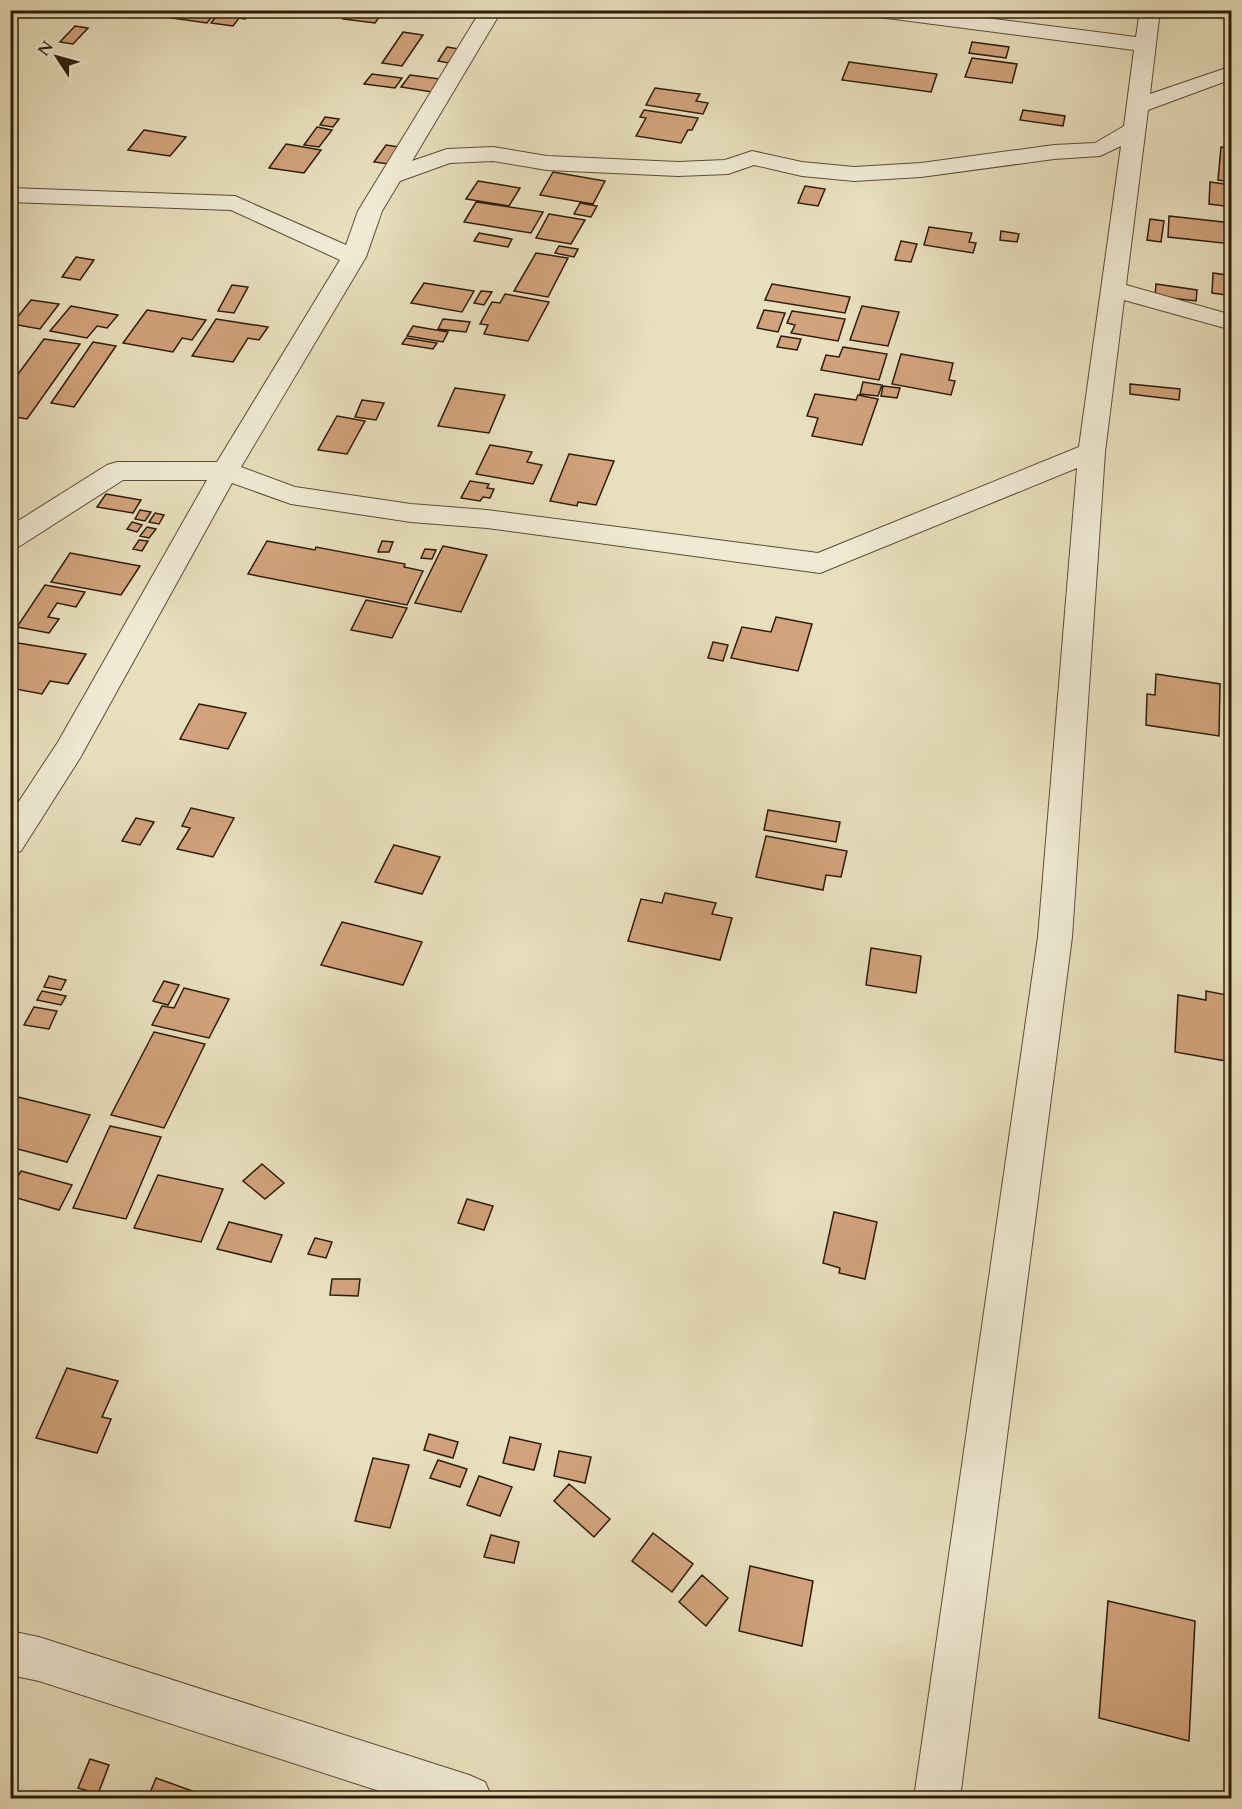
<svg xmlns="http://www.w3.org/2000/svg" width="1242" height="1809" font-family="Cardo,serif">
  <rect width="100%" height="100%" fill="#e8dfbd"/>
  <filter id="stains"><feTurbulence type="fractalNoise" baseFrequency=".00333" numOctaves="4"/><feColorMatrix values="0 0 0 0 .2 0 0 0 0 .09 0 0 0 0 .02 0 0 0 .5 -.17"/></filter>
  <radialGradient id="worn" r=".72"><stop offset=".6" stop-color="#630" stop-opacity="0"/><stop offset="1" stop-color="#630" stop-opacity=".3"/></radialGradient>
  <path fill="#d1a27b" stroke="#2e1c09" stroke-width="1.5" d="M 155,10 L 217,10 L 207,23 L 151,15 Z
    M 221,10 L 241,10 L 251,12 L 245,19 L 239,18 L 233,26 L 211,23 Z
    M 349,10 L 377,10 L 383,12 L 375,23 L 343,19 Z
    M 75,26 L 88,28 L 73,44 L 60,42 Z
    M 403,32 L 423,35 L 402,66 L 382,63 Z
    M 972,42 L 1009,47 L 1006,58 L 969,53 Z
    M 447,47 L 459,49 L 449,63 L 438,61 Z
    M 972,58 L 1017,64 L 1012,83 L 965,77 Z
    M 849,62 L 937,74 L 931,92 L 842,80 Z
    M 372,74 L 402,78 L 395,88 L 364,84 Z
    M 410,75 L 440,79 L 432,92 L 401,87 Z
    M 655,88 L 700,94 L 696,101 L 708,103 L 703,114 L 646,105 Z
    M 644,110 L 698,118 L 692,130 L 688,130 L 681,143 L 636,136 L 646,118 L 640,117 Z
    M 1023,110 L 1065,116 L 1063,126 L 1020,120 Z
    M 325,117 L 339,119 L 333,127 L 320,125 Z
    M 317,127 L 332,130 L 319,147 L 304,145 Z
    M 144,130 L 186,137 L 170,156 L 128,150 Z
    M 286,144 L 321,150 L 304,173 L 269,168 Z
    M 386,145 L 400,147 L 389,164 L 374,162 Z
    M 1221,147 L 1232,148 L 1232,182 L 1218,180 Z
    M 553,172 L 605,181 L 593,204 L 540,195 Z
    M 478,181 L 520,188 L 509,206 L 466,199 Z
    M 1210,182 L 1232,185 L 1232,207 L 1209,204 Z
    M 805,186 L 825,189 L 818,206 L 798,203 Z
    M 476,202 L 543,212 L 531,233 L 464,222 Z
    M 580,203 L 597,206 L 591,217 L 574,214 Z
    M 549,214 L 585,220 L 571,244 L 536,238 Z
    M 1169,216 L 1232,223 L 1232,244 L 1168,237 Z
    M 1150,219 L 1164,221 L 1161,242 L 1147,240 Z
    M 929,227 L 972,233 L 969,242 L 976,243 L 973,253 L 924,245 Z
    M 1001,231 L 1019,234 L 1017,242 L 1000,240 Z
    M 479,233 L 512,239 L 508,247 L 474,241 Z
    M 901,241 L 917,244 L 911,262 L 895,260 Z
    M 559,246 L 578,249 L 574,257 L 555,253 Z
    M 536,253 L 568,258 L 548,297 L 514,291 Z
    M 76,257 L 94,260 L 80,280 L 62,277 Z
    M 1213,273 L 1227,275 L 1226,295 L 1212,293 Z
    M 424,283 L 474,291 L 462,312 L 411,303 Z
    M 772,284 L 850,297 L 845,313 L 765,300 Z
    M 1156,284 L 1197,290 L 1196,301 L 1155,296 Z
    M 232,285 L 248,287 L 234,313 L 218,311 Z
    M 481,291 L 492,292 L 484,305 L 474,303 Z
    M 505,294 L 549,302 L 528,341 L 484,334 L 488,325 L 480,324 L 492,302 L 500,303 Z
    M 31,300 L 59,304 L 40,329 L 12,324 Z
    M 71,306 L 118,315 L 107,328 L 97,326 L 87,338 L 50,331 Z
    M 862,306 L 899,312 L 888,346 L 850,340 Z
    M 147,310 L 206,320 L 192,340 L 182,338 L 173,352 L 123,343 Z
    M 764,310 L 785,313 L 778,332 L 757,328 Z
    M 792,311 L 845,319 L 838,341 L 791,333 L 795,325 L 787,323 Z
    M 216,319 L 268,327 L 259,340 L 248,338 L 233,362 L 192,356 Z
    M 443,319 L 470,322 L 466,332 L 438,329 Z
    M 413,326 L 448,332 L 443,342 L 407,336 Z
    M 781,336 L 801,339 L 797,350 L 777,347 Z
    M 406,338 L 437,343 L 433,349 L 402,344 Z
    M 44,339 L 80,344 L 27,419 L 10,416 L 10,385 Z
    M 93,342 L 116,346 L 74,407 L 51,403 Z
    M 843,347 L 887,354 L 879,380 L 821,370 L 826,355 L 839,357 Z
    M 901,354 L 953,363 L 949,380 L 955,381 L 951,395 L 892,384 Z
    M 863,382 L 882,385 L 878,396 L 860,394 Z
    M 1130,384 L 1180,389 L 1179,400 L 1130,394 Z
    M 883,386 L 900,388 L 897,398 L 881,396 Z
    M 455,388 L 505,395 L 489,433 L 438,426 Z
    M 815,394 L 856,400 L 858,395 L 878,399 L 862,445 L 812,436 L 818,418 L 807,416 Z
    M 362,400 L 384,403 L 376,420 L 355,417 Z
    M 337,416 L 365,421 L 347,454 L 318,450 Z
    M 490,445 L 532,452 L 527,462 L 542,465 L 533,484 L 476,474 Z
    M 569,454 L 614,461 L 596,505 L 578,502 L 577,506 L 550,501 Z
    M 470,481 L 489,484 L 487,488 L 494,489 L 490,498 L 483,497 L 480,501 L 461,498 Z
    M 106,494 L 141,500 L 133,513 L 97,507 Z
    M 140,510 L 151,512 L 145,521 L 135,519 Z
    M 155,513 L 164,515 L 159,524 L 149,522 Z
    M 132,522 L 142,525 L 137,532 L 127,529 Z
    M 147,527 L 156,529 L 149,538 L 140,536 Z
    M 139,540 L 148,541 L 142,551 L 133,549 Z
    M 267,541 L 315,550 L 316,547 L 405,564 L 404,567 L 423,571 L 407,605 L 248,574 Z
    M 382,541 L 393,542 L 389,552 L 378,552 Z
    M 443,546 L 487,555 L 461,612 L 415,603 Z
    M 425,549 L 436,550 L 432,559 L 421,558 Z
    M 70,553 L 140,566 L 121,595 L 51,582 Z
    M 45,585 L 85,592 L 76,607 L 57,603 L 48,617 L 59,619 L 49,633 L 17,627 Z
    M 366,600 L 407,608 L 392,638 L 351,630 Z
    M 776,617 L 812,624 L 798,671 L 731,658 L 742,627 L 771,632 Z
    M 713,642 L 728,645 L 723,661 L 708,658 Z
    M 18,643 L 86,654 L 68,684 L 50,681 L 42,694 L 10,688 L 10,654 Z
    M 1156,674 L 1220,684 L 1219,736 L 1146,725 L 1147,694 L 1155,695 Z
    M 199,704 L 246,713 L 228,749 L 180,739 Z
    M 191,808 L 234,818 L 213,857 L 177,849 L 190,828 L 182,826 Z
    M 768,810 L 840,822 L 836,842 L 764,830 Z
    M 136,818 L 154,822 L 140,845 L 122,841 Z
    M 766,836 L 847,851 L 841,877 L 826,875 L 823,890 L 756,877 Z
    M 394,845 L 440,857 L 422,894 L 375,882 Z
    M 665,893 L 716,903 L 712,914 L 732,918 L 720,960 L 628,941 L 641,899 L 662,903 Z
    M 342,922 L 422,942 L 403,985 L 321,965 Z
    M 871,948 L 921,956 L 916,993 L 866,985 Z
    M 49,976 L 66,980 L 61,990 L 44,987 Z
    M 164,981 L 179,985 L 168,1005 L 153,1001 Z
    M 184,988 L 229,999 L 209,1038 L 152,1025 L 162,1006 L 174,1008 Z
    M 42,991 L 66,996 L 61,1005 L 37,1000 Z
    M 1206,991 L 1232,996 L 1232,1062 L 1175,1052 L 1178,995 L 1206,1000 Z
    M 34,1007 L 57,1011 L 49,1029 L 24,1025 Z
    M 154,1032 L 205,1044 L 164,1128 L 111,1115 Z
    M 10,1095 L 90,1115 L 67,1162 L 10,1147 Z
    M 110,1126 L 161,1137 L 126,1219 L 73,1208 Z
    M 262,1164 L 284,1183 L 265,1199 L 243,1181 Z
    M 21,1171 L 72,1185 L 59,1210 L 10,1196 L 10,1189 Z
    M 158,1175 L 223,1189 L 201,1242 L 134,1228 Z
    M 467,1199 L 493,1206 L 484,1230 L 458,1223 Z
    M 834,1212 L 877,1222 L 865,1279 L 839,1273 L 840,1268 L 823,1263 Z
    M 229,1222 L 282,1235 L 271,1262 L 217,1249 Z
    M 315,1238 L 332,1242 L 326,1258 L 308,1254 Z
    M 332,1279 L 360,1279 L 358,1296 L 330,1295 Z
    M 67,1368 L 118,1381 L 102,1417 L 111,1419 L 97,1453 L 36,1438 Z
    M 429,1434 L 458,1442 L 453,1458 L 424,1450 Z
    M 510,1437 L 541,1444 L 534,1470 L 503,1463 Z
    M 559,1451 L 591,1457 L 585,1483 L 554,1476 Z
    M 373,1458 L 409,1465 L 390,1528 L 355,1521 Z
    M 438,1460 L 467,1469 L 460,1487 L 430,1478 Z
    M 479,1476 L 512,1487 L 500,1516 L 467,1505 Z
    M 569,1484 L 610,1519 L 594,1537 L 554,1501 Z
    M 653,1533 L 693,1564 L 672,1592 L 632,1561 Z
    M 491,1535 L 519,1542 L 514,1563 L 484,1557 Z
    M 750,1566 L 813,1581 L 802,1646 L 739,1631 Z
    M 702,1575 L 728,1598 L 706,1626 L 679,1602 Z
    M 1108,1601 L 1195,1621 L 1189,1741 L 1099,1718 Z
    M 90,1759 L 109,1765 L 98,1794 L 78,1788 Z
    M 156,1778 L 195,1792 L 192,1798 L 148,1798 Z"/>
  <g fill="none" stroke-linecap="round" stroke-linejoin="round">
    <g stroke="#5c4d36" stroke-width="2">
      <path id="street" d="M 481,10 L 502,10 L 412,161 L 447,149 L 493,147 L 547,156 L 678,162 L 725,160 L 752,151 L 802,162 L 854,167 L 921,163 L 1054,145 L 1095,143 L 1124,126 L 1134,50 L 871,16 L 864,14 L 861,10 L 923,10 L 1136,37 L 1140,10 L 1160,10 L 1150,94 L 1232,66 L 1232,79 L 1148,110 L 1126,285 L 1232,315 L 1232,330 L 1124,300 L 1105,452 L 1072,937 L 960,1798 L 914,1798 L 1038,937 L 1077,468 L 820,573 L 487,528 L 411,522 L 291,504 L 232,483 L 80,758 L 21,851 L 10,854 L 10,815 L 58,742 L 207,480 L 123,480 L 20,546 L 10,548 L 10,526 L 107,465 L 117,462 L 217,462 L 340,260 L 231,210 L 10,202 L 10,188 L 235,196 L 346,245 L 358,211 ZM 1121,146 L 1079,447 L 818,553 L 487,510 L 411,504 L 295,487 L 241,467 L 366,257 L 382,211 L 400,181 L 450,163 L 493,161 L 547,170 L 678,176 L 728,174 L 754,165 L 802,176 L 854,181 L 921,177 L 1054,159 L 1100,156 Z
        M 10,1631 L 39,1637 L 469,1775 L 485,1782 L 492,1798 L 401,1798 L 39,1681 L 10,1675 Z"/>
    </g>
    <use href="#street" fill="#f0ead4" fill-rule="evenodd"/>
  </g>
  <rect width="1242" height="1809" fill="none" stroke="#e8dfbd" stroke-width="36"/>
  <rect x="12" y="12" width="1218" height="1785" fill="none" stroke="#2e1c09" stroke-width="3"/>
  <rect x="18" y="18" width="1206" height="1773" fill="none" stroke="#2e1c09" stroke-width="1.5"/>
  <g transform="translate(57 57) rotate(306)" stroke="#f0ead4" stroke-width="4.5" paint-order="stroke">
  <path d="M0-4.5L10 22L0 15L-10 22Z" fill="#2e1c09"/>
  <text y="-9" font-size="16" font-weight="bold" text-anchor="middle" fill="#2e1c09">N</text>
  </g>
  <rect width="100%" height="100%" filter="url(#stains)"/>
  <rect width="100%" height="100%" fill="url(#worn)"/>
</svg>
